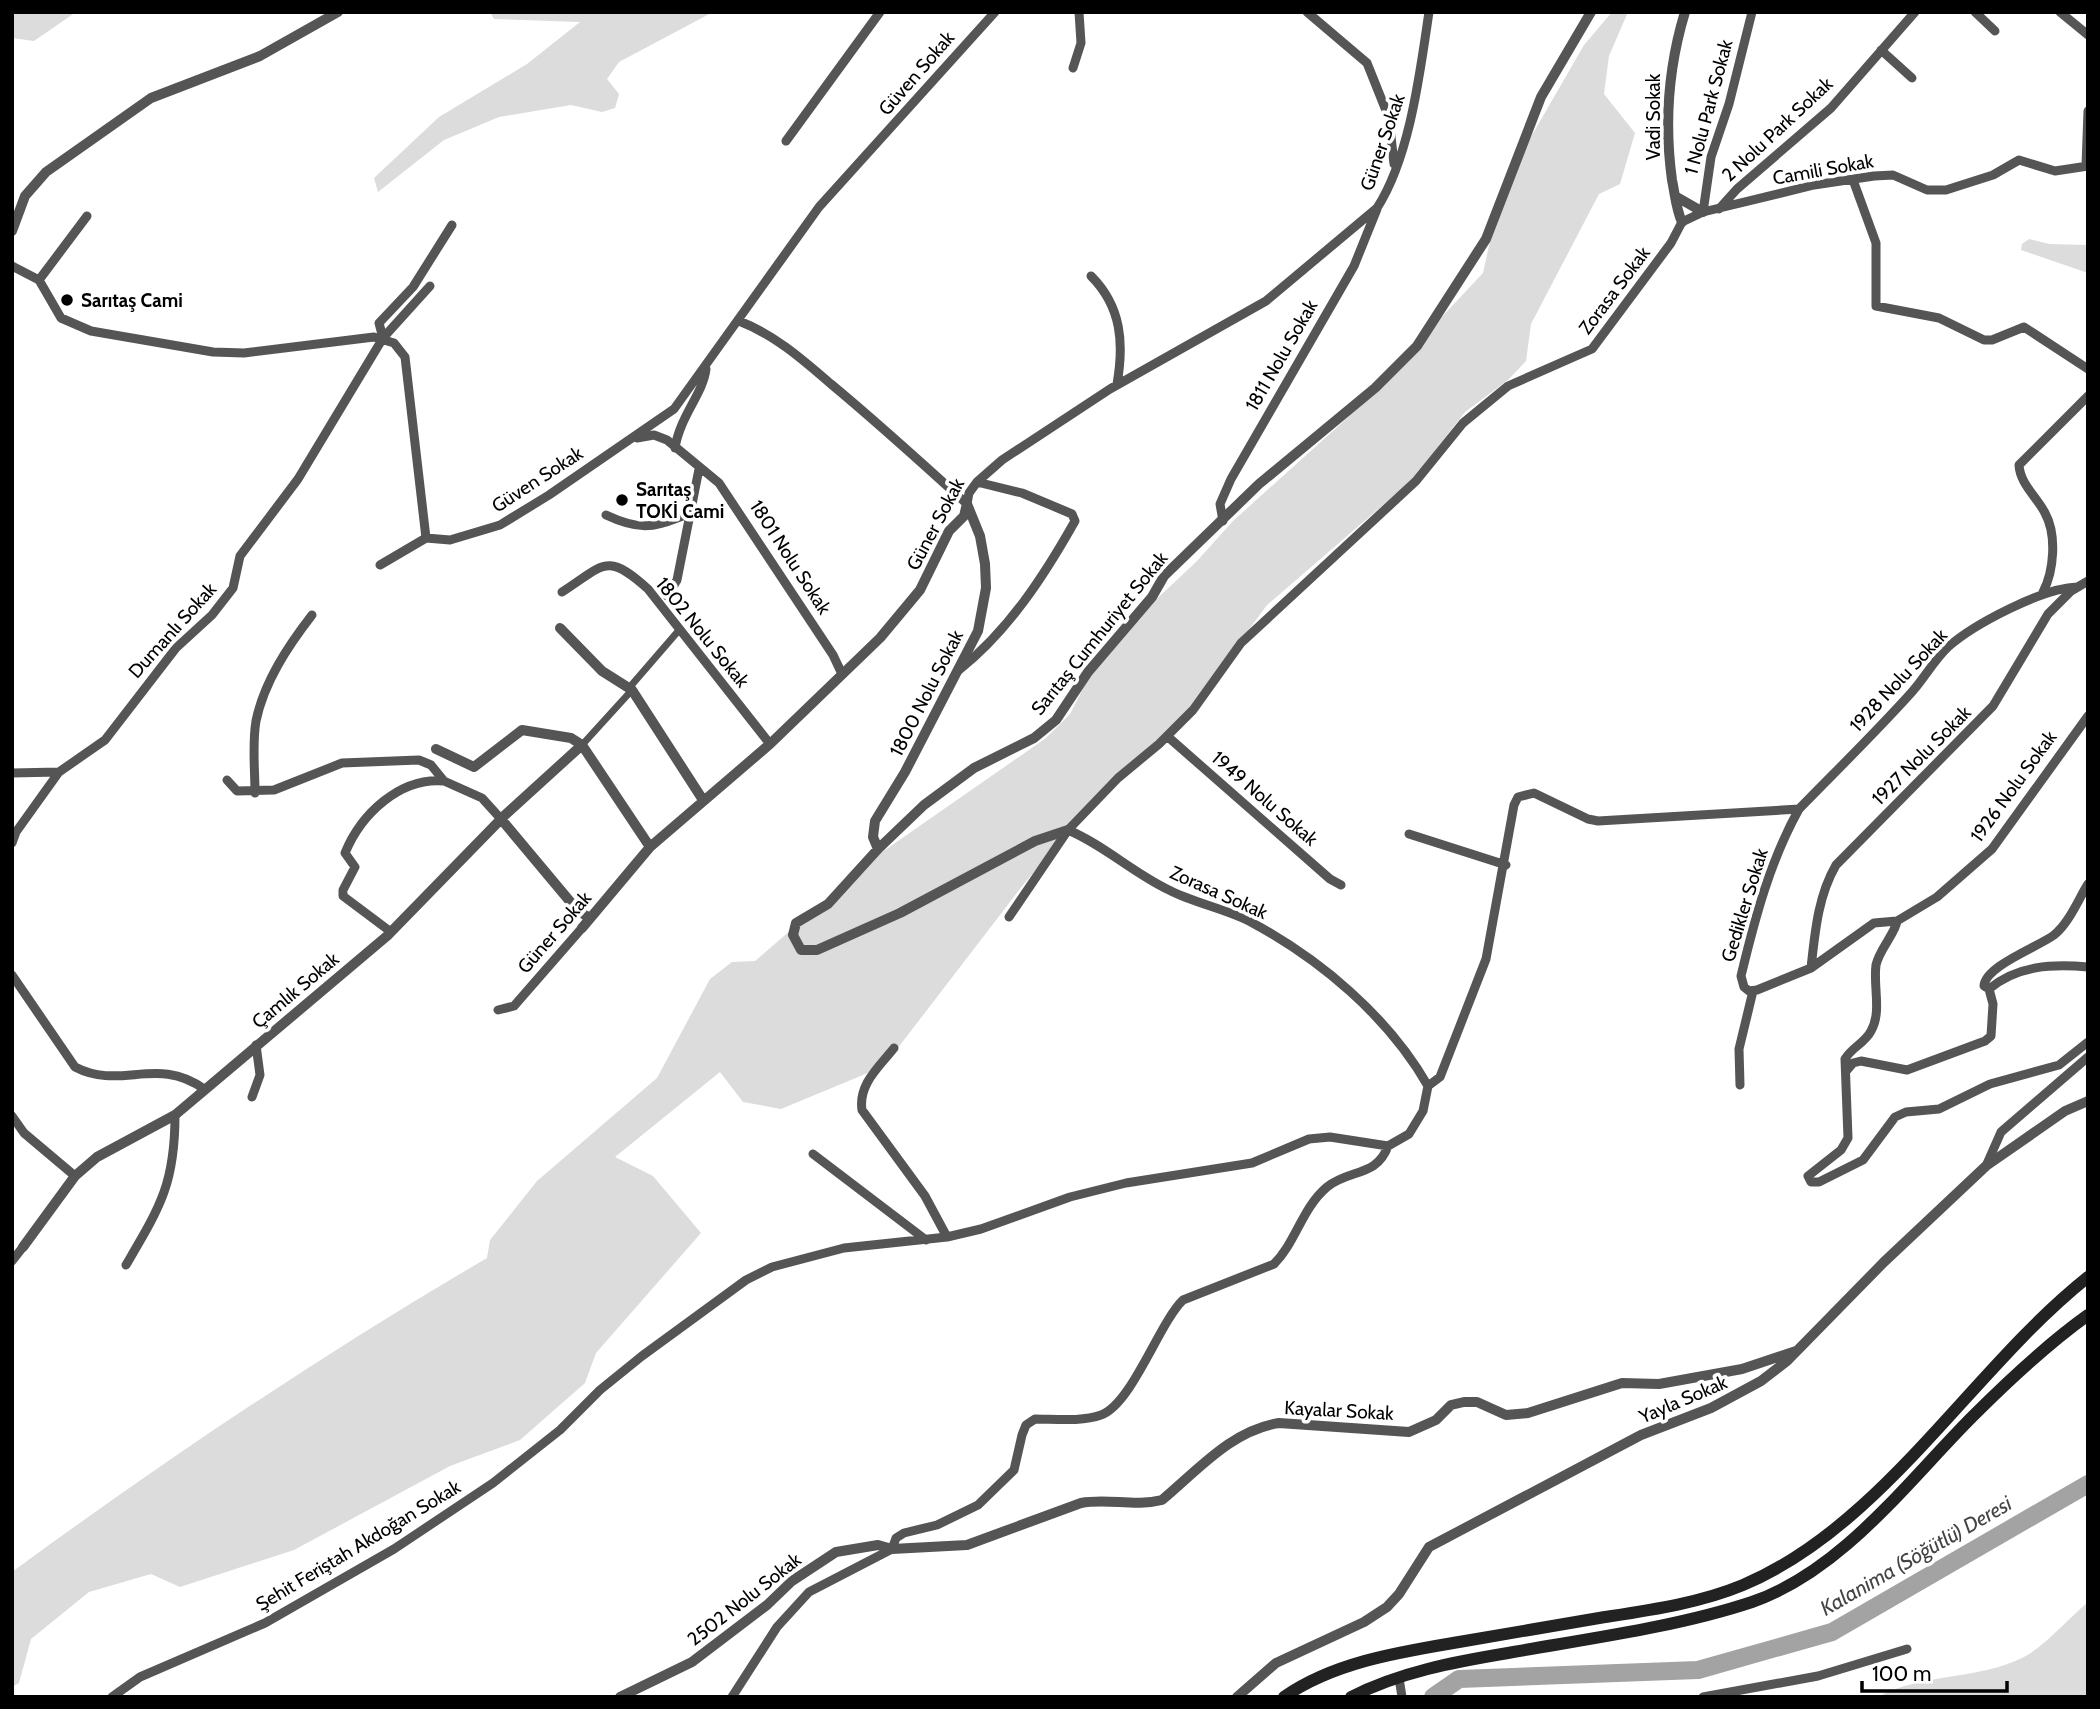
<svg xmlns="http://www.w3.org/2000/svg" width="2100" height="1709" font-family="Cabin,sans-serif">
  <rect width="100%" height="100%" fill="#fff"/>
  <path fill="#dcdcdc" d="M 12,12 L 76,12 L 34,41 L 12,38 Z
    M 490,12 L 713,12 L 619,62 L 607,79 L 619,94 L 615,108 L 602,112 L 571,105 L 499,117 L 444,140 L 378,192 L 374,178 L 439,117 L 527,64 L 580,22 L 494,19 Z
    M 1612,12 L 1628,12 L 1609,56 L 1604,94 L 1635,133 L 1620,184 L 1599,194 L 1531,324 L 1526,361 L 1508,380 L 1465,412 L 1412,480 L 1267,605 L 1178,726 L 1087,809 L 1023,885 L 894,1053 L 875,1070 L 781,1109 L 743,1102 L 720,1072 L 615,1157 L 653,1176 L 701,1233 L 596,1353 L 585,1383 L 520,1440 L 450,1466 L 294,1550 L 180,1587 L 151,1574 L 89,1592 L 31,1639 L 19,1683 L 12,1687 L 12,1572 C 166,1459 323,1354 487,1258 L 490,1240 L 537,1181 L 657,1078 L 710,979 L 732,962 L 755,961 L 875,857 L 1046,738 L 1070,714 L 1094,667 L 1129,625 L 1196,562 L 1233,521 L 1345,420 L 1483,273 L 1502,187 L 1584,45 Z
    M 2029,239 L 2049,244 L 2088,245 L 2088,273 L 2021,250 L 2022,244 Z
    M 2088,1602 L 2088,1697 L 1878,1697 C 1922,1673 1977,1680 2022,1658 C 2043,1648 2069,1618 2088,1602 Z"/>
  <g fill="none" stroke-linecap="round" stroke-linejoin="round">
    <path stroke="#a3a3a3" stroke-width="18" d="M 1433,1697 L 1459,1679 L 1698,1670 L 1832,1632 L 2088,1484"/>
    <path stroke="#555" stroke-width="7" d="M 629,688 L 680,629
      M 582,745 L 632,690"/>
    <path stroke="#555" stroke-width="9" d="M 1307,12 L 1367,63 L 1389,118 L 1394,164
      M 1975,12 L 1995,31
      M 2060,12 L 2088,35
      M 1881,50 L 1912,78
      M 1073,68 L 1081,43 L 1079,12
      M 786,141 L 880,12
      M 2086,166 L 2088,111
      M 1853,180 L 1876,243 L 1876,306 L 1939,318 L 1984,340 L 1992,340 L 2024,327 L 2088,369
      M 1719,209 L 1737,189 L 1831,108 L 1915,12
      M 1703,212 L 1711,157 L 1729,104 L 1752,12
      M 12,266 L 39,280 L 61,318 L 91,331 L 213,352 L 244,353 L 374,337 L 394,343 L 405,357 L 426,538 L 450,540 L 500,525 L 549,495 L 674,409 L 819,207 L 995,12
      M 1091,276 C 1122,307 1124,344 1117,384
      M 39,280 L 87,216
      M 739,321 C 775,335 802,359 831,384 C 878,423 922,463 967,504
      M 383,338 L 379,323 L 413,287 L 452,225
      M 637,438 L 654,435 L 667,440 L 719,483 L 833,655 L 842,674
      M 675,448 C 680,416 703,394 706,369
      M 967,504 L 969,493 L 977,482 L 1002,460 L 1110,389 L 1266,301 L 1377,208 C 1410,157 1420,72 1429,12
      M 606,515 C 642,532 655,527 690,513
      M 1223,521 L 1220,504 L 1231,479 L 1354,266 L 1377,209
      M 380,565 L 426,538
      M 562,592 C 604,565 606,551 648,589 L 770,744
      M 2043,592 C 2054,571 2057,535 2045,513 C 2037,497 2020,484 2019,465 L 2088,396
      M 667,596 L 677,580 L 699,469
      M 959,670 C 1009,630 1044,576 1075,521 L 1072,514 L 1022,493 L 977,482
      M 1167,736 L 1330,879 L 1341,885
      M 12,773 L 59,772
      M 227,780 L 237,791 L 274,790 L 342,763 L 419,760 L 431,765 L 444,781 L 482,798 L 501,819
      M 255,793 C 255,770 252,744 256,721 C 264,682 288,646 312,615
      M 1799,809 C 1836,771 1875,733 1911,693 C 1924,679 1934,660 1948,647 C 1974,624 2043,588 2077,587
      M 1409,834 L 1506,865
      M 12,843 L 16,832 L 59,772 L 105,740 L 176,648 L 212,615 L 233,588 L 240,556 L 298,479 L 383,338 L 430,286
      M 2088,884 C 2078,900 2069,923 2054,935 C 2038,947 1985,966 1984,986 L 1989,989 C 2018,965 2052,964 2088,967
      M 1009,917 L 1068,830 L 1118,778 L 1159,744 L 1193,710 L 1241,643 L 1416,481 L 1463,423 L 1508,386 L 1592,349 L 1671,243 L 1682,222 L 1703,212 L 1814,185 L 1874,176 L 1893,175 L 1927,190 L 1946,190 L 1993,175 L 2019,160 L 2055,171 L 2088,166
      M 1897,921 L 1937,897 L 1992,849 L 2088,716
      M 391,932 L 343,896 L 343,890 L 355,867 L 345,853 C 361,814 400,777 444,781
      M 1811,968 C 1815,932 1818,896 1836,865 L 1993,706 L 2048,614 L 2071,591 L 2088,581
      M 12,975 L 75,1067 C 121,1091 157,1055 204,1089
      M 498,1010 L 514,1006 L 582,928
      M 894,1048 C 880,1066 858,1084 862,1110 L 925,1196 L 947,1237
      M 1847,1070 L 1853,1063 L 1861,1061 L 1907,1070 L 1985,1041 L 1991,1036 L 1993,1004 L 1989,989
      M 1740,1085 L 1739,1049 L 1753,991
      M 1428,1086 L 1440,1077 L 1486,959 L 1514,805 L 1518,797 L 1534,793 L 1588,819 L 1598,821 L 1799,809 C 1770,861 1755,918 1741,976 L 1744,987 L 1749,991 L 1757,990 L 1811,968 L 1874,923 L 1897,921 C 1896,932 1879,950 1876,965 C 1873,986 1882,1012 1871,1031 C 1865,1043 1852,1047 1845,1059 L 1848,1138 L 1841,1150 L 1808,1176 L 1811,1182 L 1819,1182 L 1863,1160 L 1895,1117 L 1906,1112 L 1939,1109 L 1990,1084 L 2059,1065 L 2088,1042
      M 252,1097 L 260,1075 L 256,1045
      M 12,1116 L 24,1133 L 75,1176
      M 813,1154 L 926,1240
      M 1986,1166 L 2001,1132 L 2088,1057
      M 12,1261 L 23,1247
      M 126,1265 C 160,1207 175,1184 175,1115
      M 1399,1678 L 1402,1697
      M 112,1697 L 140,1677 L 265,1623 L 394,1549 L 493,1483 L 560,1430 L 600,1390 L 642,1356 L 746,1280 L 772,1267 L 844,1248 L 947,1237 L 981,1229 L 1070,1197 L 1126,1183 L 1252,1163 L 1309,1139 L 1330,1137 L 1388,1146 L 1409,1134 L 1423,1111 L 1428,1086 C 1388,1016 1320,959 1249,921 C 1223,908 1194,903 1169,890 C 1133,873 1104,845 1068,830
      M 732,1697 L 777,1627 L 809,1592 L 892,1549 L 896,1538 L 904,1533 L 937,1525 L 978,1505 L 1014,1470 L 1022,1435 L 1026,1425 L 1035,1419 C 1054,1419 1082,1422 1101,1415 C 1132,1404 1159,1323 1183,1300 L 1274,1264 C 1296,1242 1302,1208 1327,1187 C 1349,1169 1377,1177 1388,1146
      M 1703,1697 L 1818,1676 L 1907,1649"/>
    <path stroke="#555" stroke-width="10" d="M 1675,196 L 1703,212
      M 1682,222 C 1676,209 1675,194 1672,180 C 1664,122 1668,68 1685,12
      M 12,231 L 25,196 L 46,172 L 151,98 L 260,56 L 338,12
      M 560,628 L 602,671 L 632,690 L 703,800
      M 436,749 L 474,767 L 522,730 L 571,738 L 582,745
      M 501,819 L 578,911 L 590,918
      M 1068,830 L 1035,841 L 900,913 L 817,950 L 801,950 L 793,935 L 796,923 L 828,904 L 878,849 L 924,805 L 974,768 L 1034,738 L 1056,720 L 1088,672 L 1152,597 L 1164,576 L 1259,484 L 1375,388 L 1417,346 L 1486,239 L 1541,97 L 1591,12
      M 878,849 L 873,837 L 875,821 L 905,772 L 978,631 L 986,588 L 985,564 L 980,536 L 967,504
      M 582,928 L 650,847 L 770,744 L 880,638 L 920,590 L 949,531 L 964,516 L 967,504
      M 23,1247 L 75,1176 L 97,1157 L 175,1115 L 387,936 L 505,815 L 582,745 L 650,847
      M 620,1697 L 692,1662 L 767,1605 L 792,1581 L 836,1552 L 878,1545 L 892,1549 L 967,1545 L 1081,1503 C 1108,1498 1135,1507 1162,1500 C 1198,1470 1232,1430 1279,1423 L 1409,1432 L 1436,1420 L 1451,1405 L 1464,1402 L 1477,1402 L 1506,1415 L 1528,1413 L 1622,1383 L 1659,1384 L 1742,1369 L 1796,1351
      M 1237,1697 L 1276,1663 L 1364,1622 L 1387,1607 L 1399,1594 L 1429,1547 L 1641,1435 L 1711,1408 L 1761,1381 L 1787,1361 L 1884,1262 L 1986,1166 L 2065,1111 L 2088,1101"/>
    <path stroke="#222" stroke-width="12" d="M 1284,1697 C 1334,1662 1400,1652 1459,1642 C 1508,1634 1556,1625 1605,1617 C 1651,1610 1700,1603 1743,1585 C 1883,1526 1972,1369 2088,1277
      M 1351,1697 C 1400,1672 1454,1662 1508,1653 C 1586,1639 1677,1627 1752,1602 C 1842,1571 1908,1481 1973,1416 C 2009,1380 2046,1345 2088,1315"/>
  </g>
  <g fill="#000" stroke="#fff" stroke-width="2.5">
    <circle cx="67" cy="300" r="7"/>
    <circle cx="622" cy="500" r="7"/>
  </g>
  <g text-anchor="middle" stroke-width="7" stroke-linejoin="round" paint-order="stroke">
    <g font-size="19" fill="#000" stroke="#fff">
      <text transform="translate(916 73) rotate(-49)" y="7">Güven Sokak</text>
      <text transform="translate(1708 107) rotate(-75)" y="7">1 Nolu Park Sokak</text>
      <text transform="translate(1653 117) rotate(-90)" y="7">Vadi Sokak</text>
      <text transform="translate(1777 129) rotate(-43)" y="7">2 Nolu Park Sokak</text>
      <text transform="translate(1382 142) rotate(-71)" y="7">Güner Sokak</text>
      <text transform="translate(1823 169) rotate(-10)" y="7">Camili Sokak</text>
      <text transform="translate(1614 290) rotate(-53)" y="7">Zorasa Sokak</text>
      <text transform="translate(1281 355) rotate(-60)" y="7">1811 Nolu Sokak</text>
      <text transform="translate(537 479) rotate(-33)" y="7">Güven Sokak</text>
      <text transform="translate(935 524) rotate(-62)" y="7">Güner Sokak</text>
      <text transform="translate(791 557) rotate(57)" y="7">1801 Nolu Sokak</text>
      <text transform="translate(172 630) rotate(-48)" y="7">Dumanlı Sokak</text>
      <text transform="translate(703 632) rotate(51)" y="7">1802 Nolu Sokak</text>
      <text transform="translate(1099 633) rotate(-51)" y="7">Sarıtaş Cumhuriyet Sokak</text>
      <text transform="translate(1898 680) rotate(-47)" y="7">1928 Nolu Sokak</text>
      <text transform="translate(926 693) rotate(-63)" y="7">1800 Nolu Sokak</text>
      <text transform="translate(1921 755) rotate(-45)" y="7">1927 Nolu Sokak</text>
      <text transform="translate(2013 786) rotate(-54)" y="7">1926 Nolu Sokak</text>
      <text transform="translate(1265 798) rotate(41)" y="7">1949 Nolu Sokak</text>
      <text transform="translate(1219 892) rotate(24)" y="7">Zorasa Sokak</text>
      <text transform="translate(1744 905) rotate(-73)" y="7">Gedikler Sokak</text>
      <text transform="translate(554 932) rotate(-49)" y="7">Güner Sokak</text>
      <text transform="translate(295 990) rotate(-40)" y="7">Çamlık Sokak</text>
      <text transform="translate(1683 1399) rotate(-23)" y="7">Yayla Sokak</text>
      <text transform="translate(1339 1410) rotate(3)" y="7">Kayalar Sokak</text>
      <text transform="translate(358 1545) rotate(-31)" y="7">Şehit Feriştah Akdoğan Sokak</text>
      <text transform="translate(744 1599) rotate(-38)" y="7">2502 Nolu Sokak</text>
    </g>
    <g font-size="19" font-weight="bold" fill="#000" stroke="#fff" text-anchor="start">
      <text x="81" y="307">Sarıtaş Cami</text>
      <text x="636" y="496">Sarıtaş<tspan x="636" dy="22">TOKİ Cami</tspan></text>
    </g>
    <g font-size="21" font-style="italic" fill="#444" stroke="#fff">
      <text transform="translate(1916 1556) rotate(-30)" y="7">Kalanima (Söğütlü) Deresi</text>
    </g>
  </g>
  <rect width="2100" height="1709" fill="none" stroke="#000000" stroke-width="28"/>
  <path d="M1862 1681v10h145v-10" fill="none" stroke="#000000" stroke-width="3.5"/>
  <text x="1872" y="1681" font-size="21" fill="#000000" stroke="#ffffff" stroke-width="5" paint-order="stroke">100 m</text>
</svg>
